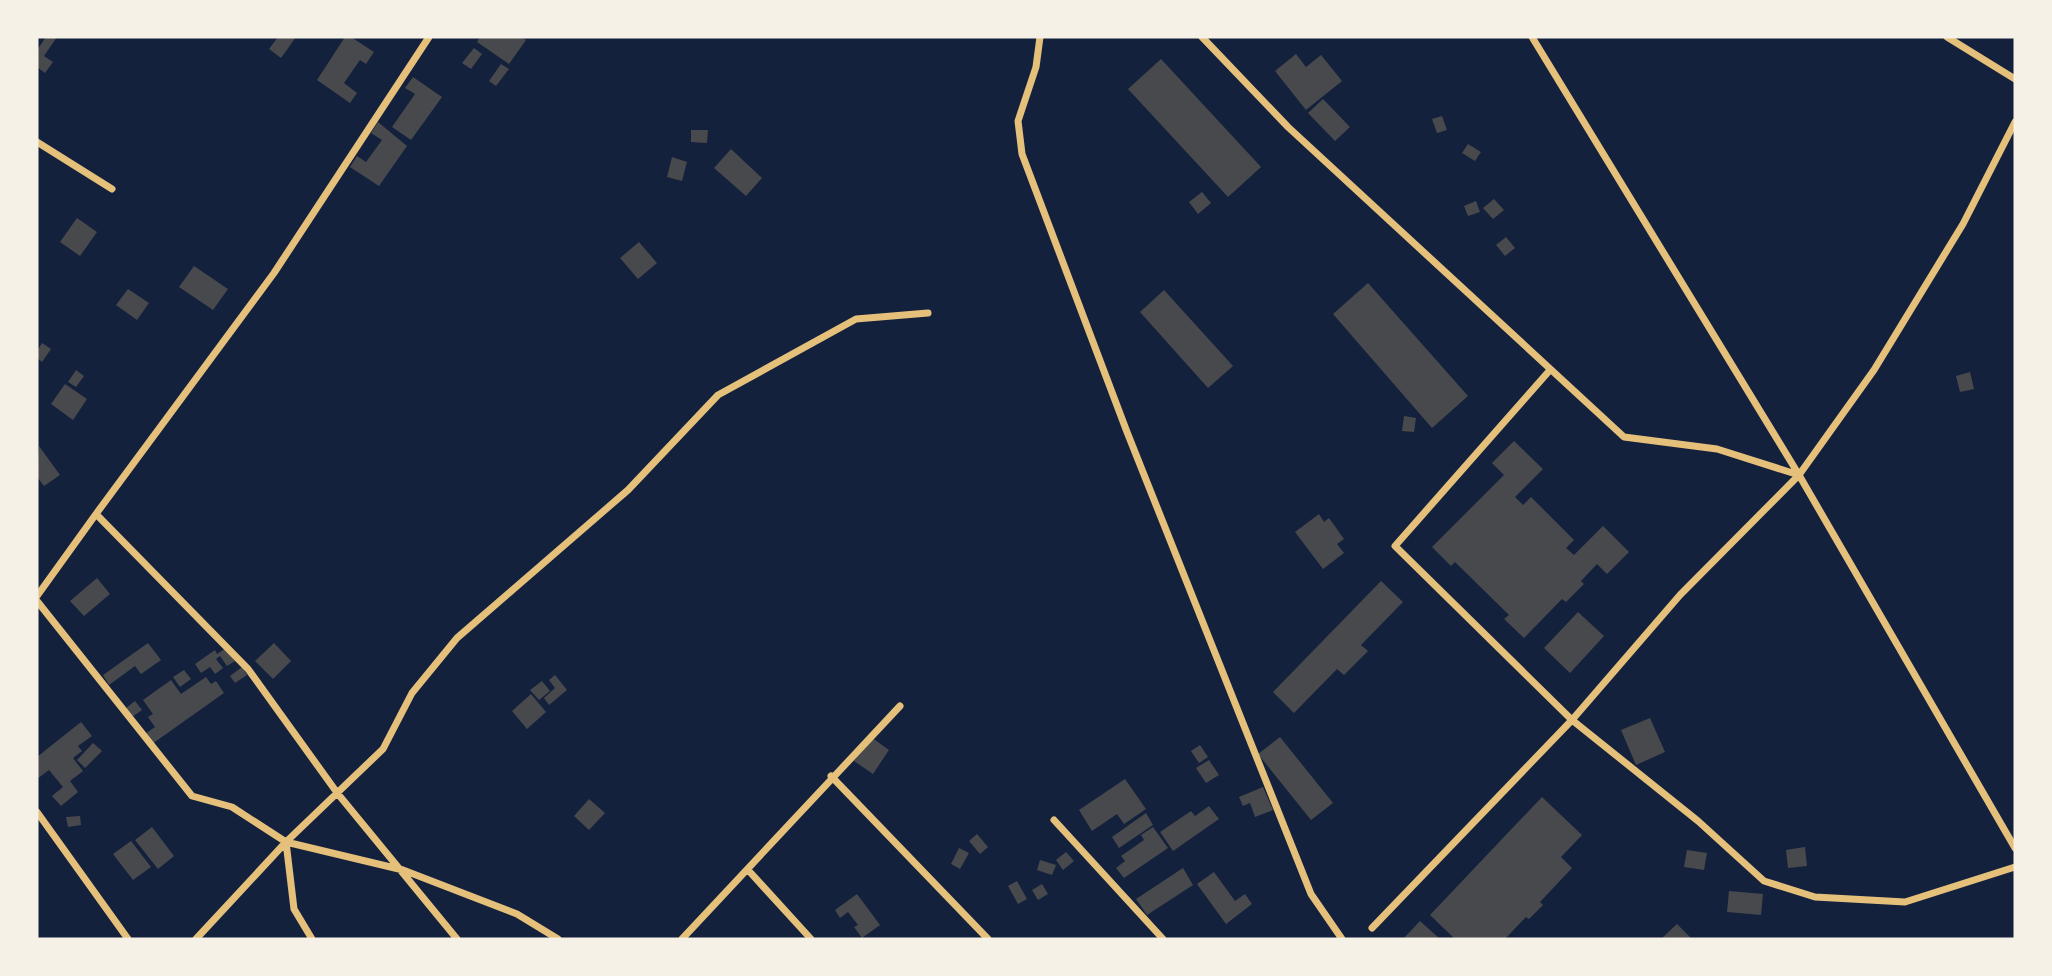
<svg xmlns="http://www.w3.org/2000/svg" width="2052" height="976" font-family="Jost,sans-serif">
  <rect width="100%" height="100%" fill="#14213d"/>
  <path fill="#48494c" d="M 46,37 L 57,37 L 44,56 L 53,62 L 45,73 L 37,67 L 37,50 Z
    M 278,37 L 296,37 L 281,58 L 269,49 Z
    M 345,37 L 351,37 L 374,52 L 366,64 L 360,60 L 344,83 L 357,93 L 350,103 L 317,80 Z
    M 480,37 L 520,37 L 526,40 L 509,64 L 477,42 Z
    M 474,48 L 482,54 L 471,69 L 462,63 Z
    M 1296,54 L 1306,67 L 1321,55 L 1342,81 L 1306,110 L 1275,71 Z
    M 1161,59 L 1261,167 L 1228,197 L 1128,89 Z
    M 501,64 L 509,69 L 496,86 L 489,81 Z
    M 413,77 L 442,97 L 411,140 L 392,127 L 415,94 L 405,88 Z
    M 1323,99 L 1350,127 L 1335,141 L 1308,113 Z
    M 1442,116 L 1447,130 L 1437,133 L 1432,119 Z
    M 378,122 L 407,146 L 379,186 L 350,167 L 357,156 L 366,162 L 382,140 L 371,133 Z
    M 691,130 L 708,130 L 707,143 L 691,142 Z
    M 1468,144 L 1481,152 L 1475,161 L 1462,153 Z
    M 731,149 L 762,178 L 746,196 L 714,168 Z
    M 672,157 L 687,162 L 682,181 L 667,177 Z
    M 1202,192 L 1211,203 L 1198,214 L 1189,202 Z
    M 1494,199 L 1504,210 L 1493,219 L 1483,208 Z
    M 1476,201 L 1480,212 L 1468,216 L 1464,206 Z
    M 77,218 L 97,232 L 80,256 L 60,242 Z
    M 1506,237 L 1515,248 L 1505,256 L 1496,245 Z
    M 639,242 L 657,263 L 638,279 L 620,258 Z
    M 194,266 L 228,289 L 213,310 L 179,287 Z
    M 1368,283 L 1468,396 L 1432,428 L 1333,314 Z
    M 128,289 L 149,303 L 137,320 L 116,305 Z
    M 1164,290 L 1233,366 L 1208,388 L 1140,312 Z
    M 42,343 L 51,349 L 42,362 L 37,358 L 37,351 Z
    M 76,370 L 84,376 L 76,387 L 68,382 Z
    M 1970,372 L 1974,389 L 1960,392 L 1956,376 Z
    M 65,384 L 87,399 L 73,420 L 51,404 Z
    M 1404,416 L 1416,418 L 1414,432 L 1402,431 Z
    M 1514,441 L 1543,469 L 1515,497 L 1523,505 L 1531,497 L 1574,540 L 1566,548 L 1574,555 L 1603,526 L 1629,552 L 1607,574 L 1597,564 L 1581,581 L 1584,584 L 1566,602 L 1562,599 L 1524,638 L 1504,619 L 1509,615 L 1455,562 L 1451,566 L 1432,547 L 1504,475 L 1492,463 Z
    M 39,446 L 60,475 L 44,486 L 37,477 Z
    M 1319,514 L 1324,522 L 1329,518 L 1344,539 L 1337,544 L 1344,553 L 1323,569 L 1295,532 Z
    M 97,578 L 110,594 L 84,616 L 70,601 Z
    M 1381,581 L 1403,602 L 1361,645 L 1368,651 L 1344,675 L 1337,669 L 1294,713 L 1273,692 Z
    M 1578,612 L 1604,636 L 1570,673 L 1544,648 Z
    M 148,643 L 161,660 L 141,674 L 135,666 L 109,685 L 103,675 Z
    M 274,643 L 291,661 L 273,679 L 255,661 Z
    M 226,648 L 235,661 L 227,666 L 220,656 L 216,659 L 223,668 L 215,674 L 210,667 L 201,673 L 195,664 L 215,650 L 217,654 Z
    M 242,667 L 247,675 L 235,683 L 230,676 Z
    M 184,670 L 191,679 L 180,687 L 173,677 Z
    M 555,675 L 567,690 L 549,705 L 544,698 L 555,688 L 549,680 Z
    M 206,677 L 211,684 L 216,681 L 224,693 L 152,744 L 145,734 L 155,727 L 148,717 L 153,714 L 143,700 L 171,680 L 181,694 Z
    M 542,681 L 550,691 L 539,700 L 530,690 Z
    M 531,694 L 546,712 L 527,729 L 512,711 Z
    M 135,701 L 142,710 L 132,717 L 126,708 Z
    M 1650,718 L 1665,752 L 1636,765 L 1621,730 Z
    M 81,722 L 92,736 L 78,746 L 82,751 L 73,758 L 83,771 L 70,781 L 78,792 L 61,806 L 52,796 L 63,787 L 49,770 L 37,779 L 37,757 Z
    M 871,737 L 889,750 L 873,774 L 854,761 Z
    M 1280,737 L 1333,803 L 1311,820 L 1258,754 Z
    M 93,743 L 102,751 L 85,768 L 77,760 Z
    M 1200,745 L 1208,757 L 1199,763 L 1191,751 Z
    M 1209,760 L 1219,775 L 1206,783 L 1196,768 Z
    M 1125,779 L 1146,809 L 1124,824 L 1117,814 L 1092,831 L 1079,810 Z
    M 1263,787 L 1273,810 L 1255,817 L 1250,803 L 1243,806 L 1239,797 Z
    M 1542,797 L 1582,835 L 1561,857 L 1572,868 L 1540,902 L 1543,905 L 1529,919 L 1526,917 L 1505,939 L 1455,939 L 1430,915 Z
    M 589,799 L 605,813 L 589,830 L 574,816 Z
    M 1209,806 L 1219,819 L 1173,851 L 1160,832 L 1191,811 L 1195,816 Z
    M 1146,813 L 1153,825 L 1119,848 L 1112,837 Z
    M 80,816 L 81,825 L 68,827 L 66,817 Z
    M 152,827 L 174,856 L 158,869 L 135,840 Z
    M 1153,827 L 1168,848 L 1124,878 L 1116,868 L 1125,861 L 1121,856 L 1144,840 L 1141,835 Z
    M 977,834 L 988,847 L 980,854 L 969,841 Z
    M 131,841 L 151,867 L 133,880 L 113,854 Z
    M 1805,847 L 1807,866 L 1788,868 L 1786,850 Z
    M 959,848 L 969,853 L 960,869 L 951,864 Z
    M 1687,850 L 1707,853 L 1704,870 L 1684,867 Z
    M 1066,852 L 1074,861 L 1063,870 L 1056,860 Z
    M 1040,860 L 1056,865 L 1052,875 L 1037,870 Z
    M 1183,868 L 1193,885 L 1147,915 L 1136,899 Z
    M 1214,872 L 1235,901 L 1245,894 L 1252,904 L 1226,924 L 1197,884 Z
    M 1017,881 L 1027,899 L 1018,904 L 1008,886 Z
    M 1042,884 L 1048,894 L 1038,900 L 1032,890 Z
    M 1729,891 L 1763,894 L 1761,915 L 1727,912 Z
    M 857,894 L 880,925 L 862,938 L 854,927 L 858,925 L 848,912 L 840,918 L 835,910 Z
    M 1420,921 L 1440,939 L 1403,939 Z
    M 1677,924 L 1692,939 L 1661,939 Z"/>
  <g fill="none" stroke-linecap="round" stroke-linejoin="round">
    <path stroke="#e5c07b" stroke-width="7" d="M 429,37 L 274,273 L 96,514 L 248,669 L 338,794 L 457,939
      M 1040,37 L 1036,67 L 1018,121 L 1022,154 L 1127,432 L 1311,894 L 1342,939
      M 1202,37 L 1288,127 L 1624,437 L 1717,449 L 1799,475 L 1874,370 L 1963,224 L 2015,122
      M 1532,37 L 1799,475 L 2015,848
      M 1947,37 L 2015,79
      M 37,142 L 112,189
      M 1799,475 L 1680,595 L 1572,720 L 1698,821 L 1764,881 L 1815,897 L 1905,902 L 2015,867
      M 37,596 L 96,514
      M 37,601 L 192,796 L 232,807 L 286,842 L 403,870 L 517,914 L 558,939
      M 831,776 L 988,939
      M 37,812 L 128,939
      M 1054,820 L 1163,939
      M 286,842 L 294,909 L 312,939
      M 749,871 L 811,939
      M 1372,928 L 1572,720 L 1395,546 L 1550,370
      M 196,939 L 286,842 L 383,749 L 412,693 L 457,638 L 628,490 L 718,395 L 856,319 L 928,313
      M 682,939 L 900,706"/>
  </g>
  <rect width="2052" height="976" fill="none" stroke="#f6f1e7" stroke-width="77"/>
</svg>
